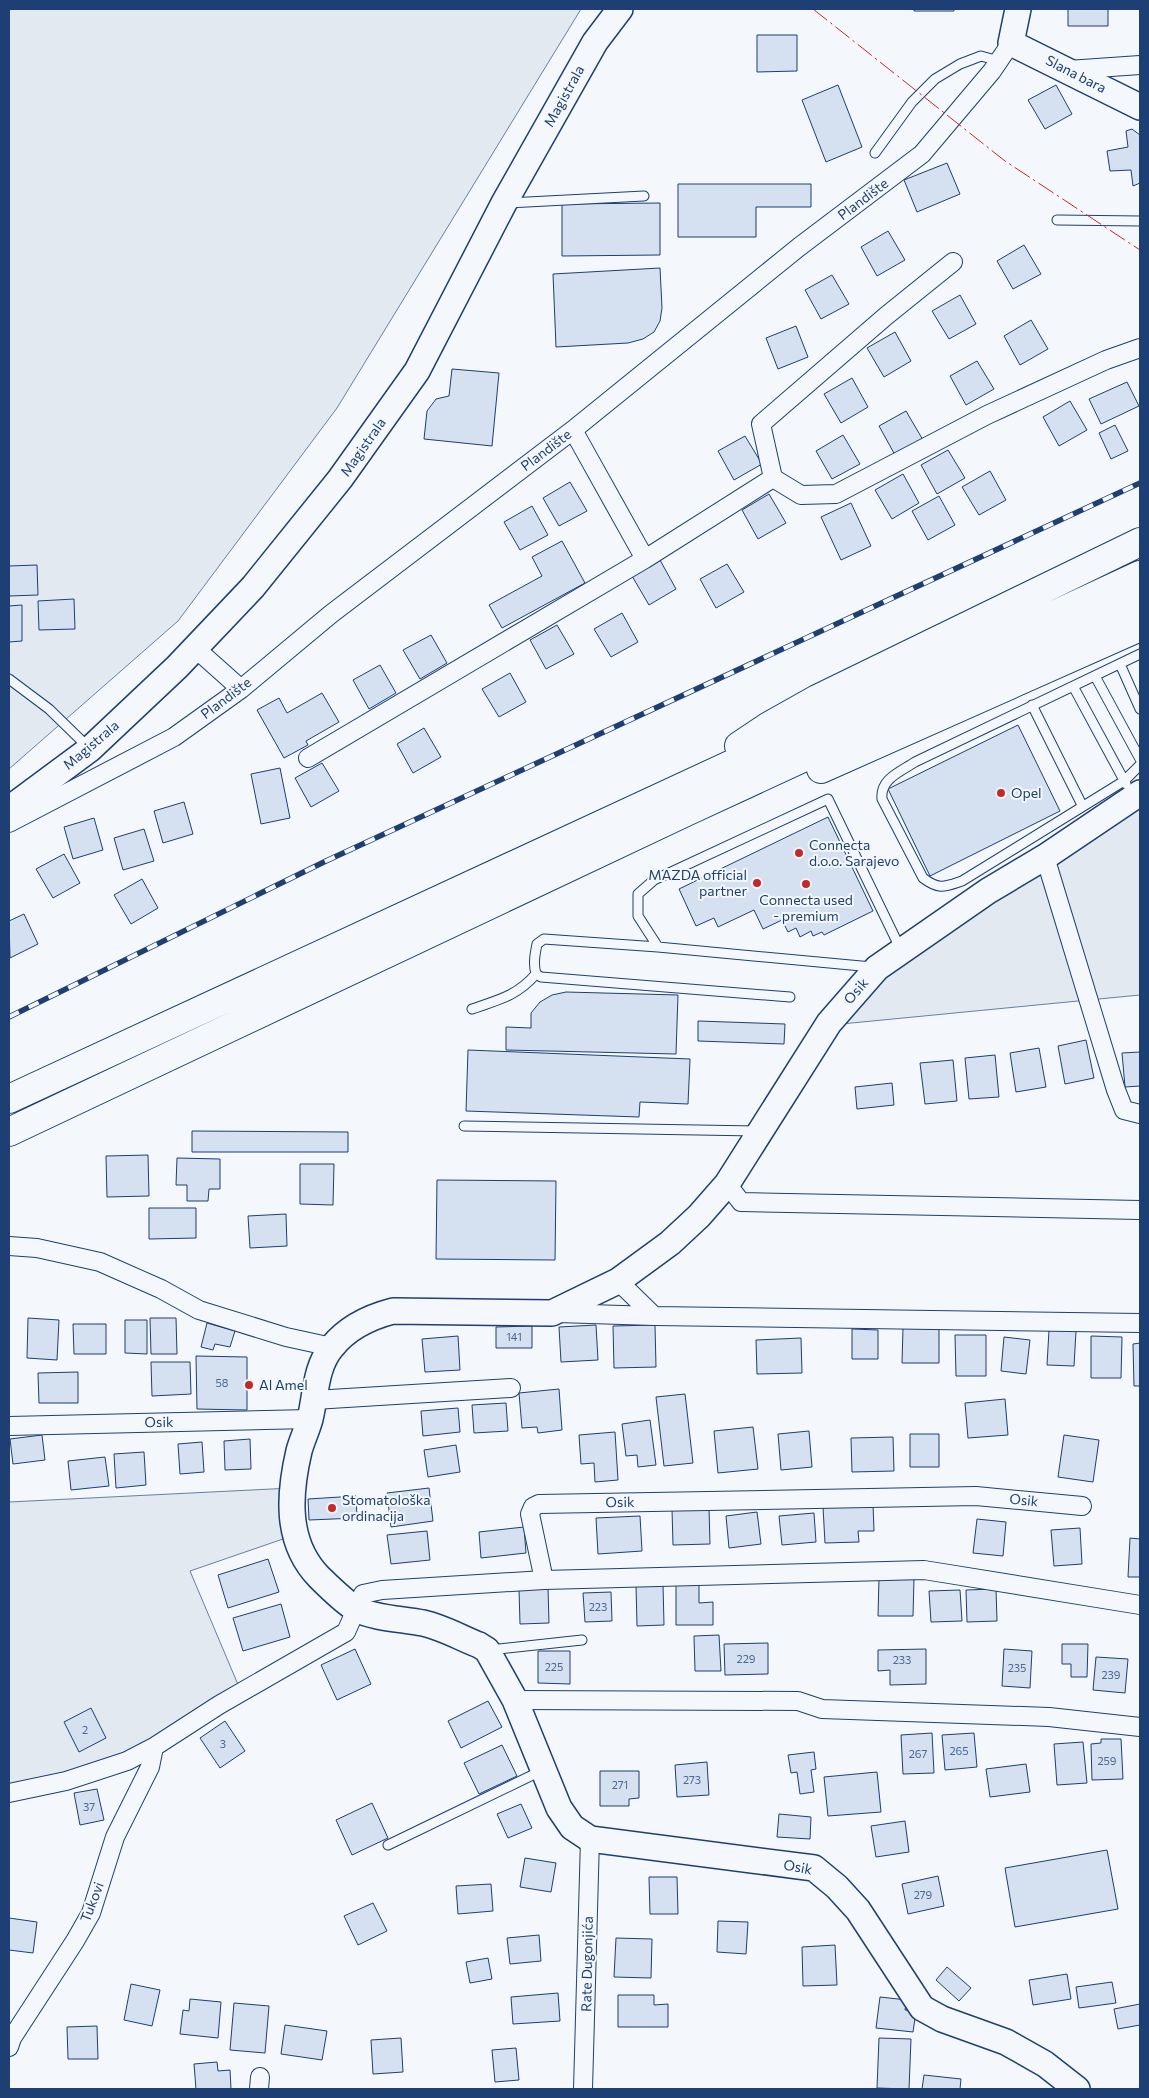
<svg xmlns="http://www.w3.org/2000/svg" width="1149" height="2098" font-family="Commissioner,sans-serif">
  <rect width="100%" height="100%" fill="#f4f7fb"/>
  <path fill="#e3e9f0" stroke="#687fa3" d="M 9,9 L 581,9 L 337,408 L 178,621 L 9,769 Z
    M 1140,792 L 1140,995 L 831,1025 L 852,994 Z
    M 292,1488 L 283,1539 L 190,1571 L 242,1694 L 139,1748 L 54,1777 L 9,1784 L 9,1502 Z"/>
  <path fill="#d5e0f0" stroke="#1d3f73" d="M 914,9 L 954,9 L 954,11 L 914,11 Z
    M 1068,9 L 1108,9 L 1108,26 L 1068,26 Z
    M 757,35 L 797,35 L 797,71 L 757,72 Z
    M 838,85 L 862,147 L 826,162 L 802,100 Z
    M 1056,85 L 1072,114 L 1045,129 L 1028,100 Z
    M 1132,129 L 1140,135 L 1140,183 L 1133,186 L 1131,170 L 1110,171 L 1107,151 L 1128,147 L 1126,131 Z
    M 947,163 L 960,194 L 917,212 L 904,180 Z
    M 678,184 L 811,184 L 811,207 L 756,207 L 756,237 L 678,237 Z
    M 660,203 L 660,255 L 562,256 L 562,204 Z
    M 888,231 L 905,260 L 877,276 L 861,247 Z
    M 1024,245 L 1041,274 L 1013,289 L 997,261 Z
    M 660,268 L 662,308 L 660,321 L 654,332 L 643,339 L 628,343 L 556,347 L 553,274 Z
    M 832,275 L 849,304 L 821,319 L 805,290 Z
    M 960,295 L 976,324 L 949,339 L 932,311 Z
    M 1031,320 L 1048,349 L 1020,365 L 1004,336 Z
    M 796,326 L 808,357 L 778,369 L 766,338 Z
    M 895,332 L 911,361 L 884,377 L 867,348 Z
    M 977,361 L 994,389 L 966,405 L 950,376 Z
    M 452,369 L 499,373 L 492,446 L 424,439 L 427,411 L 436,399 L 449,396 Z
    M 852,378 L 868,407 L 841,423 L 824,394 Z
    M 1127,382 L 1139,406 L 1101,424 L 1089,399 Z
    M 1070,401 L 1087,430 L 1059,446 L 1043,417 Z
    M 906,411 L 923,440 L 895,455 L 879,426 Z
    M 1115,425 L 1128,451 L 1111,459 L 1099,433 Z
    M 843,435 L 860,464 L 832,479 L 816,451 Z
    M 745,436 L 762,464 L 734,480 L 718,451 Z
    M 948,450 L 965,478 L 937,494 L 921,465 Z
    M 990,471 L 1006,500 L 979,515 L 962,487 Z
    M 903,474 L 919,503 L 892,519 L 875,490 Z
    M 570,482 L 587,511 L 559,526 L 543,498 Z
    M 769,494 L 786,523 L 758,539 L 742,510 Z
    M 939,496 L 955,525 L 928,540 L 912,511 Z
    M 851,503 L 871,546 L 841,560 L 821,517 Z
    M 532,506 L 548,535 L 520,550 L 504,522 Z
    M 562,541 L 585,583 L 502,628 L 489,605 L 542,576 L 532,557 Z
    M 660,560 L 676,589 L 649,605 L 632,576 Z
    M 727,564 L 744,592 L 716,608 L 700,579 Z
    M 37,565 L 38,595 L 9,596 L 9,566 Z
    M 74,599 L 75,629 L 39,630 L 38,601 Z
    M 22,605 L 22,641 L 9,642 L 9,606 Z
    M 622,613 L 638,642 L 611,657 L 594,629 Z
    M 557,625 L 574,654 L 546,669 L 530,640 Z
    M 431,635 L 447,663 L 420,679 L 403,650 Z
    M 380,665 L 396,693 L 369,709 L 353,680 Z
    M 510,673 L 526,702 L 499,717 L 482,689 Z
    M 322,693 L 339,722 L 306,741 L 308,745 L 284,758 L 257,710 L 279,698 L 287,713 Z
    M 1018,725 L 1060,811 L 930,876 L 888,789 Z
    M 424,728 L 441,757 L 413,773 L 397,744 Z
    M 322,763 L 339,791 L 311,807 L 295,778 Z
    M 280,768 L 290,818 L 261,824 L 251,774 Z
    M 184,802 L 193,834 L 163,843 L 154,811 Z
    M 828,817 L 873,911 L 824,935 L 822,932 L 813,936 L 811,931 L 800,937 L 796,928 L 788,932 L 782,920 L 763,929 L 754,910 L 718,927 L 714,918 L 696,926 L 679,889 Z
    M 94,818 L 103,850 L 73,859 L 64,827 Z
    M 144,829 L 154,861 L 123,870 L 114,838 Z
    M 64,854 L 80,883 L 53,898 L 36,869 Z
    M 142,879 L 158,908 L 131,924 L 114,895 Z
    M 24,914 L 38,944 L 10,958 L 9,921 Z
    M 566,992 L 678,995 L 676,1054 L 506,1050 L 506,1027 L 531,1028 L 531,1013 L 540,1002 L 552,995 Z
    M 698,1021 L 785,1024 L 784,1044 L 698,1041 Z
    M 1086,1040 L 1094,1078 L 1065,1084 L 1058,1046 Z
    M 1039,1048 L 1046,1087 L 1016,1092 L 1010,1053 Z
    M 468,1050 L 690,1059 L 688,1104 L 640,1102 L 639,1117 L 466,1111 Z
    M 1140,1052 L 1140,1086 L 1125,1087 L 1122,1053 Z
    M 995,1055 L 999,1097 L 969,1099 L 965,1058 Z
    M 953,1060 L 957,1101 L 925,1104 L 920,1063 Z
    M 892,1083 L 894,1105 L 857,1109 L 855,1087 Z
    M 192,1131 L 348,1132 L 348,1152 L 192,1152 Z
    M 148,1155 L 149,1196 L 107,1197 L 106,1156 Z
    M 177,1158 L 220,1159 L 220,1189 L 209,1189 L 208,1201 L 187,1201 L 187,1185 L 176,1185 Z
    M 300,1164 L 334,1164 L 333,1205 L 300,1204 Z
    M 437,1180 L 556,1181 L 555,1260 L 436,1259 Z
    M 149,1208 L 196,1208 L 196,1238 L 149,1239 Z
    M 286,1214 L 287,1246 L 250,1248 L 248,1216 Z
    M 28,1318 L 59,1320 L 57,1360 L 27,1358 Z
    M 150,1318 L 176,1318 L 177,1354 L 151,1354 Z
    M 125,1320 L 147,1320 L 147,1354 L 125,1353 Z
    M 207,1323 L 235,1331 L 230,1347 L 215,1344 L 213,1350 L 201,1347 Z
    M 73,1324 L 106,1324 L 106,1354 L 74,1354 Z
    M 596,1325 L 598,1360 L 561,1362 L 559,1327 Z
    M 655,1325 L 656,1367 L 614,1368 L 613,1326 Z
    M 532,1326 L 532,1348 L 496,1348 L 496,1327 Z
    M 903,1328 L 939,1329 L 939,1363 L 902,1363 Z
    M 852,1329 L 878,1330 L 878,1359 L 852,1359 Z
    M 1049,1330 L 1076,1331 L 1074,1366 L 1047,1365 Z
    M 955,1335 L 986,1335 L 986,1376 L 956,1376 Z
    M 458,1336 L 460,1370 L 425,1372 L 422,1339 Z
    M 1091,1336 L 1122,1337 L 1121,1378 L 1091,1378 Z
    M 1004,1337 L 1030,1340 L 1026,1374 L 1001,1371 Z
    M 801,1338 L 802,1373 L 757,1374 L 756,1340 Z
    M 1140,1343 L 1140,1386 L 1134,1386 L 1133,1344 Z
    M 196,1356 L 247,1357 L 247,1410 L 197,1409 Z
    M 151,1362 L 190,1362 L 191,1394 L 152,1396 Z
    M 78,1372 L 78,1403 L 39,1403 L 38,1373 Z
    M 559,1389 L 562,1430 L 538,1433 L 537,1427 L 522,1428 L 519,1393 Z
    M 685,1394 L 693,1463 L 664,1466 L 656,1397 Z
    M 1005,1399 L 1008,1435 L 968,1438 L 965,1403 Z
    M 506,1403 L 508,1431 L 474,1433 L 472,1405 Z
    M 458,1408 L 460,1432 L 423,1436 L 421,1411 Z
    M 650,1420 L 656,1465 L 638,1467 L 637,1455 L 626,1456 L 622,1424 Z
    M 753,1427 L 758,1469 L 718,1473 L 714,1431 Z
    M 809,1431 L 812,1467 L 781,1470 L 778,1434 Z
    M 615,1432 L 618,1480 L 595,1482 L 594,1463 L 581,1464 L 579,1435 Z
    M 910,1434 L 939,1434 L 939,1467 L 910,1467 Z
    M 42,1435 L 45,1460 L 13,1464 L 10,1439 Z
    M 1064,1435 L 1099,1440 L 1093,1482 L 1058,1477 Z
    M 893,1437 L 894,1471 L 852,1472 L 851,1438 Z
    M 250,1439 L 251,1469 L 225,1470 L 224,1441 Z
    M 202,1442 L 204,1472 L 180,1474 L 178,1444 Z
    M 456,1445 L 460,1472 L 428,1477 L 424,1450 Z
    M 144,1452 L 146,1485 L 116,1488 L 114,1454 Z
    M 105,1457 L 109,1486 L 71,1490 L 68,1461 Z
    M 429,1488 L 433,1521 L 391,1527 L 387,1493 Z
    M 356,1496 L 357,1518 L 309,1520 L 308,1499 Z
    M 873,1504 L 874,1531 L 858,1531 L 859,1542 L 825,1543 L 823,1507 Z
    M 709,1508 L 710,1544 L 673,1545 L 672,1509 Z
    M 757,1512 L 761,1544 L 729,1548 L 726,1516 Z
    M 814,1513 L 816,1542 L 782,1545 L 779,1516 Z
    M 640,1516 L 642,1551 L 598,1554 L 596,1518 Z
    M 977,1519 L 1006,1522 L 1003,1556 L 973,1553 Z
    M 524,1527 L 526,1553 L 481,1558 L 479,1532 Z
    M 1080,1528 L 1082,1564 L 1054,1566 L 1051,1530 Z
    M 427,1531 L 430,1560 L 391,1564 L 387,1535 Z
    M 1130,1538 L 1140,1539 L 1140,1577 L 1128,1577 Z
    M 268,1559 L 279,1592 L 228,1608 L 218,1575 Z
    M 879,1578 L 914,1578 L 913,1616 L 878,1616 Z
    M 676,1583 L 699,1583 L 699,1603 L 713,1602 L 713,1625 L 676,1625 Z
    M 663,1584 L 664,1625 L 637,1626 L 636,1585 Z
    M 548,1588 L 549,1623 L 520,1624 L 519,1589 Z
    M 996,1589 L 997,1621 L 967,1622 L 966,1590 Z
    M 960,1590 L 962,1621 L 931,1622 L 929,1591 Z
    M 611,1592 L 612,1621 L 585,1622 L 583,1593 Z
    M 281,1604 L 290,1637 L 243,1651 L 233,1618 Z
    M 719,1635 L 721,1671 L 695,1671 L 694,1636 Z
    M 768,1643 L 768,1674 L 725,1675 L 724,1644 Z
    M 1062,1644 L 1088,1644 L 1087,1677 L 1071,1677 L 1071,1664 L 1062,1664 Z
    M 355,1649 L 371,1684 L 337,1700 L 321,1665 Z
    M 926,1649 L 926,1684 L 890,1685 L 890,1670 L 878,1671 L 878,1650 Z
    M 1004,1649 L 1032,1651 L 1030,1688 L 1002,1686 Z
    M 538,1651 L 570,1651 L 570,1684 L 538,1683 Z
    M 1096,1657 L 1128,1659 L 1125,1693 L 1093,1690 Z
    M 488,1701 L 502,1727 L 461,1748 L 448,1721 Z
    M 91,1708 L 106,1738 L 79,1752 L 64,1722 Z
    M 225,1721 L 245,1751 L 220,1768 L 200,1738 Z
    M 932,1733 L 934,1773 L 903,1774 L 901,1735 Z
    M 974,1733 L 977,1767 L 945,1770 L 942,1735 Z
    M 1101,1739 L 1121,1739 L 1123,1779 L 1092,1780 L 1091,1744 L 1101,1743 Z
    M 1083,1742 L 1087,1783 L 1057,1785 L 1054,1744 Z
    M 502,1745 L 517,1776 L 479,1794 L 464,1763 Z
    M 814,1752 L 816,1769 L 811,1770 L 814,1792 L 800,1794 L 797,1772 L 791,1773 L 788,1755 Z
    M 707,1762 L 709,1795 L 677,1797 L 675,1765 Z
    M 1026,1764 L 1030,1792 L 990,1797 L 986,1769 Z
    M 600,1771 L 639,1771 L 639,1798 L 629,1799 L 629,1806 L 600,1806 Z
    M 877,1772 L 881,1812 L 828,1816 L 824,1777 Z
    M 97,1789 L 104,1820 L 80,1825 L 74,1793 Z
    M 372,1803 L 388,1838 L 352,1855 L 336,1820 Z
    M 521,1804 L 532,1828 L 508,1838 L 497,1814 Z
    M 779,1814 L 811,1817 L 810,1839 L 777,1837 Z
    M 905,1821 L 909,1852 L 876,1857 L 871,1826 Z
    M 1107,1850 L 1118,1909 L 1015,1927 L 1005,1868 Z
    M 525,1858 L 556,1863 L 551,1892 L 520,1887 Z
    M 938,1876 L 944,1906 L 908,1914 L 902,1884 Z
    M 649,1877 L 677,1877 L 678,1914 L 650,1914 Z
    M 491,1884 L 493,1911 L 458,1914 L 456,1886 Z
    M 373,1903 L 387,1931 L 358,1945 L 344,1916 Z
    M 9,1918 L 37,1922 L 33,1953 L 9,1950 Z
    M 718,1921 L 748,1922 L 746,1954 L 717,1952 Z
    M 539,1935 L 541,1961 L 510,1964 L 507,1938 Z
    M 616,1938 L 652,1939 L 651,1978 L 614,1977 Z
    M 835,1945 L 837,1985 L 803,1986 L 802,1947 Z
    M 488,1958 L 492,1979 L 470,1983 L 466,1962 Z
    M 947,1967 L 971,1988 L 959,2001 L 936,1980 Z
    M 1067,1974 L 1071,1999 L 1033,2005 L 1029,1980 Z
    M 1112,1982 L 1116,2003 L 1079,2008 L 1076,1987 Z
    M 131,1984 L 160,1990 L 152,2026 L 124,2020 Z
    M 558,1993 L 560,2021 L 513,2024 L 511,1997 Z
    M 618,1995 L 654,1995 L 654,2005 L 668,2004 L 668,2027 L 618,2027 Z
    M 880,1997 L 907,2000 L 905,2010 L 916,2011 L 913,2032 L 876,2028 Z
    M 190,1999 L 221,2002 L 218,2038 L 180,2034 L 183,2010 L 189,2011 Z
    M 234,2003 L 269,2006 L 265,2053 L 230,2050 Z
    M 1140,2004 L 1140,2025 L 1118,2029 L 1114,2009 Z
    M 285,2025 L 327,2031 L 322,2060 L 281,2054 Z
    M 97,2026 L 98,2059 L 68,2059 L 67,2027 Z
    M 401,2038 L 403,2072 L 373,2074 L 371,2040 Z
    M 879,2038 L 911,2039 L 909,2089 L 877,2088 Z
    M 516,2048 L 519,2080 L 495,2082 L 492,2050 Z
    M 217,2062 L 218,2071 L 230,2070 L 231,2089 L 196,2089 L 194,2064 Z
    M 924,2075 L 961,2079 L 960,2089 L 922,2089 Z"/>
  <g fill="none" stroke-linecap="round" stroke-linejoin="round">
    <g stroke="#1d3f73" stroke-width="11">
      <path id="service" d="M 875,153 L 912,102 L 935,79 L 960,64 L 981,56 L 999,61
        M 507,203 L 644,196
        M 1057,220 L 1140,221
        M 1140,654 L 915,762 C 900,772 880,779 882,799 L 923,878 C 939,890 944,887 962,881 L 1124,781 L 1140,765
        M 1120,664 L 1140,709
        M 1095,676 L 1140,759
        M 9,679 L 49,709 L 88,747
        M 1073,686 L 1126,784
        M 1032,705 L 1082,805
        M 658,947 L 638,916 L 638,894 L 654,880 L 828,799 L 901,950
        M 790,997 L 541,977 L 536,974 C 533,964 535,954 537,944 L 544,939 L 658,947 L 872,967
        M 472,1009 C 498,1000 517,996 536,974
        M 464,1126 L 756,1131
        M 490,1650 L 582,1640
        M 388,1845 L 543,1770"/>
    </g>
    <g stroke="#1d3f73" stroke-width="20">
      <path id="minor" d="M 1068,70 L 1140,65
        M 953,262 L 886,316 L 761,424 L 773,478 L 801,495 L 836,494 L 987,415 L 1106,360 L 1140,348
        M 573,430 L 645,559
        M 195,648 L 241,689
        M 308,758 L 645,559 L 773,478
        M 9,823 L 174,737 L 241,689 L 331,614 L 573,430 L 799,247 L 922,154 L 992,71 L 1011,43
        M 1045,857 L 1116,1090 L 1124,1110 L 1140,1114
        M 727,1184 L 741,1202 L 1140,1210
        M 9,1246 L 37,1248 L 100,1262 L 161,1289 L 199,1310 L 286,1337 L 332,1347
        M 618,1281 L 654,1316
        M 557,1313 L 654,1316 L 1140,1323
        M 314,1400 L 511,1388
        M 9,1426 L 310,1419
        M 544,1580 L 530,1514 L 533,1507 L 539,1504 L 976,1496 L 1082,1506
        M 515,1700 L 798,1701 L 822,1709 L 1049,1717 L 1140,1727
        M 9,1793 L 66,1781 L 127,1761 L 154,1747 L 219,1705 L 346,1632 L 363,1594 L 382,1590 L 544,1580 L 924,1570 L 1140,1605
        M 9,2047 L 12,2038 L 75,1941 L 91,1913 L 115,1837 L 150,1767 L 154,1747
        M 259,2089 L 260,2077
        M 583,2089 L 590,1839"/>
    </g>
    <g stroke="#1d3f73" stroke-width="28">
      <path id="secondary" d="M 1018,9 L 1011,43 L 1140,107
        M 9,809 L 90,749 L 177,667 L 253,587 L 340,479 L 417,371 L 504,203 L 595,42 L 620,9
        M 1077,2089 L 1045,2064 L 1006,2042 L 942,2019 L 922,2008 L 858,1910 L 837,1887 L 814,1868 L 590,1839 L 572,1827 L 559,1808 L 515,1700 L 487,1650 L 479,1645 C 461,1638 442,1627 423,1623 C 403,1619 373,1618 356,1609 C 347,1604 326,1584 319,1577 C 285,1542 289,1494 299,1451 C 302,1440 307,1430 310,1419 C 316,1395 315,1367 332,1347 C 347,1328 370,1317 393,1311 L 552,1313 L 618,1281 L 670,1243 L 699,1216 L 727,1184 L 829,1023 L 877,968 L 988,891 L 1045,857 L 1140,793"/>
    </g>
    <g stroke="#1d3f73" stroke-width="30">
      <path id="trunk" d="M 739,746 L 769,726 L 817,699 L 1140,542
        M 821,769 L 1140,627
        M 9,1099 L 1140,575
        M 9,1132 L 688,811 L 1140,602"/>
    </g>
    <use href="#service" stroke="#f4f7fb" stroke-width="9"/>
    <use href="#minor" stroke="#f4f7fb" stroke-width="18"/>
    <use href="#secondary" stroke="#f4f7fb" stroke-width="25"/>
    <use href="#trunk" stroke="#f4f7fb" stroke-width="28"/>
    <g stroke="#1d3f73" stroke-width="5.5">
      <path id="rail" d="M 9,1017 L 326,861 L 1140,483"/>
    </g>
    <use href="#rail" stroke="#f4f7fb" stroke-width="4" stroke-dasharray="11" stroke-linecap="butt"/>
    <path stroke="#c62828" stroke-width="1" stroke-dasharray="18 4 2.5 4" stroke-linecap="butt" d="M 813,9 L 1005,161 L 1140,250"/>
  </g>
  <g fill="#c62828" stroke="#f4f7fb" stroke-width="2">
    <circle cx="1001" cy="793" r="5"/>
    <circle cx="799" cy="853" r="5"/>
    <circle cx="757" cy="883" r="5"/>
    <circle cx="806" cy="884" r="5"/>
    <circle cx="249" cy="1385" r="5"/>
    <circle cx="332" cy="1508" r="5"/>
  </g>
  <g text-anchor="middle" stroke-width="4" stroke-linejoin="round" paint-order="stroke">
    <g font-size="11" fill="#4b6792">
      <text x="514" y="1341">141</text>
      <text x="222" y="1387">58</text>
      <text x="598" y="1611">223</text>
      <text x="746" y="1663">229</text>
      <text x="902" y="1664">233</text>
      <text x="554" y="1671">225</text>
      <text x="1017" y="1672">235</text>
      <text x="1111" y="1679">239</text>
      <text x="85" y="1734">2</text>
      <text x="223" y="1748">3</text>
      <text x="959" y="1755">265</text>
      <text x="918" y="1758">267</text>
      <text x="1107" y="1765">259</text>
      <text x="692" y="1784">273</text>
      <text x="620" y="1789">271</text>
      <text x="89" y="1811">37</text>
      <text x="923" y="1899">279</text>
    </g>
    <g font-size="14" fill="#1d3f73" stroke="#f4f7fb">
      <text transform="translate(1076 74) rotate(27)" y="5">Slana bara</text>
      <text transform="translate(564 96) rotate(-61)" y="5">Magistrala</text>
      <text transform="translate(863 199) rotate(-37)" y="5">Plandište</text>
      <text transform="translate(363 447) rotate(-55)" y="5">Magistrala</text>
      <text transform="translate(546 450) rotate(-37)" y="5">Plandište</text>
      <text transform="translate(226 698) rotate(-37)" y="5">Plandište</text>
      <text transform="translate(91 745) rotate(-40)" y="5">Magistrala</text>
      <text transform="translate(856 991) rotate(-49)" y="5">Osik</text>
      <text transform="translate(159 1422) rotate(-1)" y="5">Osik</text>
      <text transform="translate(1024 1500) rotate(6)" y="5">Osik</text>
      <text transform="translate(620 1502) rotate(-1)" y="5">Osik</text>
      <text transform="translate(798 1867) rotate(11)" y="5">Osik</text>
      <text transform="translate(92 1902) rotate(-69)" y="5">Tukovi</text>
      <text transform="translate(587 1964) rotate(-89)" y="5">Rate Dugonjića</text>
    </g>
    <g font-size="14" fill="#1d3f73" stroke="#f4f7fb" text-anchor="start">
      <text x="1011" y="798">Opel</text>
      <text x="809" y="850">Connecta<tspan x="809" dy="16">d.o.o. Sarajevo</tspan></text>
      <text x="747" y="880" text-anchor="end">MAZDA official<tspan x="747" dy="16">partner</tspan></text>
      <text x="806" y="905" text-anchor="middle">Connecta used<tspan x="806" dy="16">- premium</tspan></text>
      <text x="259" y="1390">Al Amel</text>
      <text x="342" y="1505">Stomatološka<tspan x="342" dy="16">ordinacija</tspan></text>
    </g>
  </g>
  <rect width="1149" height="2098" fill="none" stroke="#1d3f73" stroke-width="20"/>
</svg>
